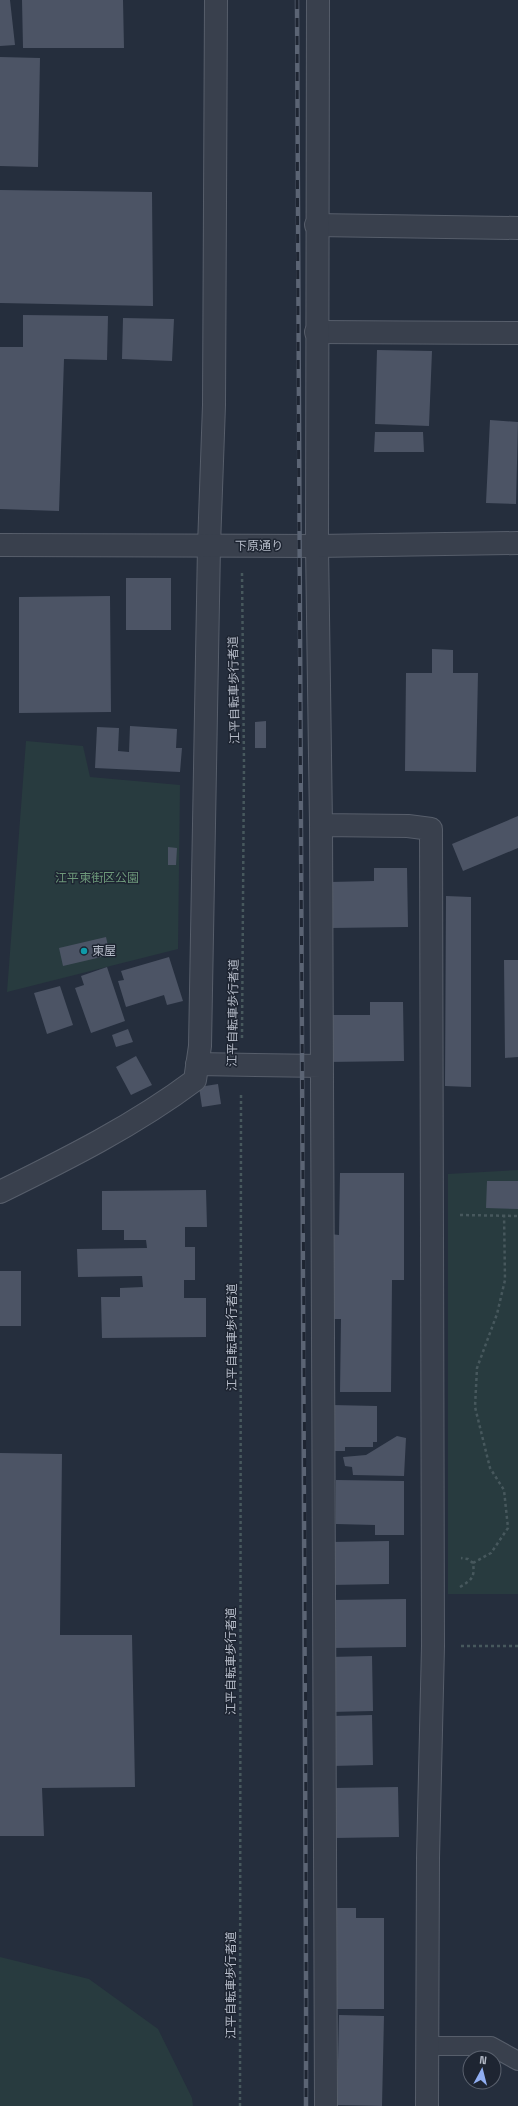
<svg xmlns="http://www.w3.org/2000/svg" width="518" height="2106" font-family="'Space Grotesk','Noto Sans JP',sans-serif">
  <rect width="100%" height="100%" fill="#252e3d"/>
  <path fill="#283b3f" d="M 26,741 L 83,746 L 90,777 L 180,785 L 178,949 L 7,992 Z
    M 518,1170 L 518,1594 L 448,1594 L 448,1174 Z
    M 0,1957 L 89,1979 L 158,2029 L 192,2098 L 193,2106 L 0,2106 Z"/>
  <path fill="#4c5465" d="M 0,0 L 10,0 L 15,45 L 0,46 Z
    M 22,0 L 123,0 L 124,48 L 23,48 Z
    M 0,57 L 40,58 L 38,167 L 0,166 Z
    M 0,190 L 152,192 L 153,306 L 0,303 Z
    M 23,315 L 108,316 L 107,360 L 64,359 L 59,511 L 0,509 L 0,347 L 23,347 Z
    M 123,318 L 174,319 L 172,361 L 122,359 Z
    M 377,350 L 432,351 L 429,426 L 375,424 Z
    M 490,420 L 518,422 L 516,504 L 486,503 Z
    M 375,432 L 423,432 L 424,452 L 374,452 Z
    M 126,578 L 171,578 L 171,630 L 126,630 Z
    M 110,596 L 111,712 L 19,713 L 19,597 Z
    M 432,649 L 453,650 L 453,673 L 478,673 L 476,772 L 405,771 L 406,673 L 432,673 Z
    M 266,721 L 266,748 L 255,748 L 255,722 Z
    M 130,726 L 177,729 L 176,748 L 182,748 L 180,772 L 95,768 L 97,727 L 119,728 L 118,751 L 129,752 Z
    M 518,816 L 518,848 L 463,871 L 452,844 Z
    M 168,847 L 177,848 L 176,865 L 168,865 Z
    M 374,868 L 407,868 L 408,927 L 331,928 L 330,882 L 374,881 Z
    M 446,896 L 471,897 L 471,1087 L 445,1086 Z
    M 106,937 L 110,955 L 63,966 L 59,948 Z
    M 169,957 L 183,1001 L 167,1005 L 164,995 L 126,1007 L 118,981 L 124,980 L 121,971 Z
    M 504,960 L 518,960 L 518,1057 L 505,1058 Z
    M 107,967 L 125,1021 L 91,1033 L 75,988 L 84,985 L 81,976 Z
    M 60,986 L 73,1025 L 47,1034 L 34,993 Z
    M 370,1002 L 403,1002 L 404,1061 L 327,1062 L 326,1015 L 370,1015 Z
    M 128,1029 L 133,1042 L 116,1047 L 112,1035 Z
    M 136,1056 L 152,1085 L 131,1095 L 116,1067 Z
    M 218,1084 L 221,1104 L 202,1107 L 199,1087 Z
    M 340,1173 L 404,1173 L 404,1280 L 392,1280 L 391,1392 L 340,1392 L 341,1319 L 329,1319 L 330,1234 L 339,1235 Z
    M 487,1181 L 518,1181 L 518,1209 L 486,1208 Z
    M 206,1190 L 207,1227 L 185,1227 L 185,1247 L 195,1247 L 195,1280 L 184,1280 L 184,1298 L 206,1298 L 206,1337 L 102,1338 L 101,1297 L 120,1297 L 120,1288 L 143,1287 L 142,1276 L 78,1277 L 77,1249 L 147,1248 L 146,1240 L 124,1240 L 124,1230 L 102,1230 L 102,1191 Z
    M 0,1271 L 21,1271 L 21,1326 L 0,1326 Z
    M 332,1405 L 377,1406 L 377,1442 L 373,1442 L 373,1447 L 345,1447 L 345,1451 L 328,1451 Z
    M 397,1436 L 406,1438 L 404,1476 L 353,1475 L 352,1467 L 345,1466 L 343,1457 L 366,1455 Z
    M 0,1453 L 62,1454 L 60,1635 L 132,1635 L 135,1787 L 42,1788 L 44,1836 L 0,1836 Z
    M 336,1480 L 404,1481 L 404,1535 L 375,1535 L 375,1525 L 336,1524 Z
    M 389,1541 L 389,1584 L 330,1585 L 330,1542 Z
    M 406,1599 L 406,1647 L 330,1648 L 330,1600 Z
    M 372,1656 L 373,1711 L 330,1712 L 329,1657 Z
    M 372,1715 L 373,1765 L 332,1766 L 331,1716 Z
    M 398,1787 L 399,1837 L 334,1838 L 333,1788 Z
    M 331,1908 L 356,1908 L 356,1918 L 384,1918 L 384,2009 L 330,2009 Z
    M 339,2015 L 384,2016 L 382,2106 L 337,2105 Z"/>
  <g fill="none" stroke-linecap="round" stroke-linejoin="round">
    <g stroke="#575e6b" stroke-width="20">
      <path id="service" d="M 428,2046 L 491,2046 L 518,2061"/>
    </g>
    <g stroke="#575e6b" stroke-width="24">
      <path id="minor" d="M 316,225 L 518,228
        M 316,332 L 518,333
        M 317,546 L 321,825 L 326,2106
        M 321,825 L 408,826 L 431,829 L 433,1646 L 428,1858 L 427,2106
        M 197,1064 L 322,1066
        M 0,1192 C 67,1159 135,1125 195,1080 L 200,1046 L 209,546 L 214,405 L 216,0"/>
    </g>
    <g stroke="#575e6b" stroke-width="24">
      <path id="tertiary" d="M 0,545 L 317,546 L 518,543
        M 317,546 L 318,0"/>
    </g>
    <path stroke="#47585d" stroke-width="2.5" stroke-dasharray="3 3" stroke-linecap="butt" d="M 242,1038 L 244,764 L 242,573
      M 460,1215 L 518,1216
      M 473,1563 L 491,1553 L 508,1528 L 504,1490 L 490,1468 L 475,1407 L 477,1368 L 497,1314 L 505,1280 L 504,1212
      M 460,1587 C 472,1580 475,1577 473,1563 L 468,1559 L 461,1558
      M 461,1646 L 518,1646
      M 240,2106 L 241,1093"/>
    <use href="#service" stroke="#39404d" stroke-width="18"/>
    <use href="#minor" stroke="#39404d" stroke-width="22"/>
    <use href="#tertiary" stroke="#39404d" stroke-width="22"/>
    <g stroke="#5b6474" stroke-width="4.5">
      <path id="rail" d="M 297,0 C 298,702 307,1404 306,2106"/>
    </g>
    <use href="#rail" stroke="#1e2532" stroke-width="3" stroke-dasharray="9" stroke-linecap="butt"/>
  </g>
  <circle fill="#0f9aa8" stroke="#1e2532" stroke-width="1.5" cx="84" cy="951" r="4"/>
  <g text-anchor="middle" stroke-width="3" stroke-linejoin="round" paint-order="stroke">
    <g font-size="12" fill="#b5bbc8" stroke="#1e2532">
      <text x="259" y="550">下原通り</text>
      <text transform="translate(234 690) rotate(-91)" y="4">江平自転車歩行者道</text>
      <text transform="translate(233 1013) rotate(-89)" y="4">江平自転車歩行者道</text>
      <text transform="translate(232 1337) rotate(-90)" y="4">江平自転車歩行者道</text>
      <text transform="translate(231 1661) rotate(-90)" y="4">江平自転車歩行者道</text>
      <text transform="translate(231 1985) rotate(-90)" y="4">江平自転車歩行者道</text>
    </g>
    <g font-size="12" fill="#6d987a" stroke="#1e2532">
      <text x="97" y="882">江平東街区公園</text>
    </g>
    <g font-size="12" fill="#b5bbc8" stroke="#1e2532" text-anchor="start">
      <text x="92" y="955">東屋</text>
    </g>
  </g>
  <g transform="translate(482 2070) rotate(7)"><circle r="19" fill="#1e2532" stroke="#5a616e"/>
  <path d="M0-3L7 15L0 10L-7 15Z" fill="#90aef2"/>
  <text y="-6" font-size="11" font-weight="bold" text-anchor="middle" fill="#b5bbc8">N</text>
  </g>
</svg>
